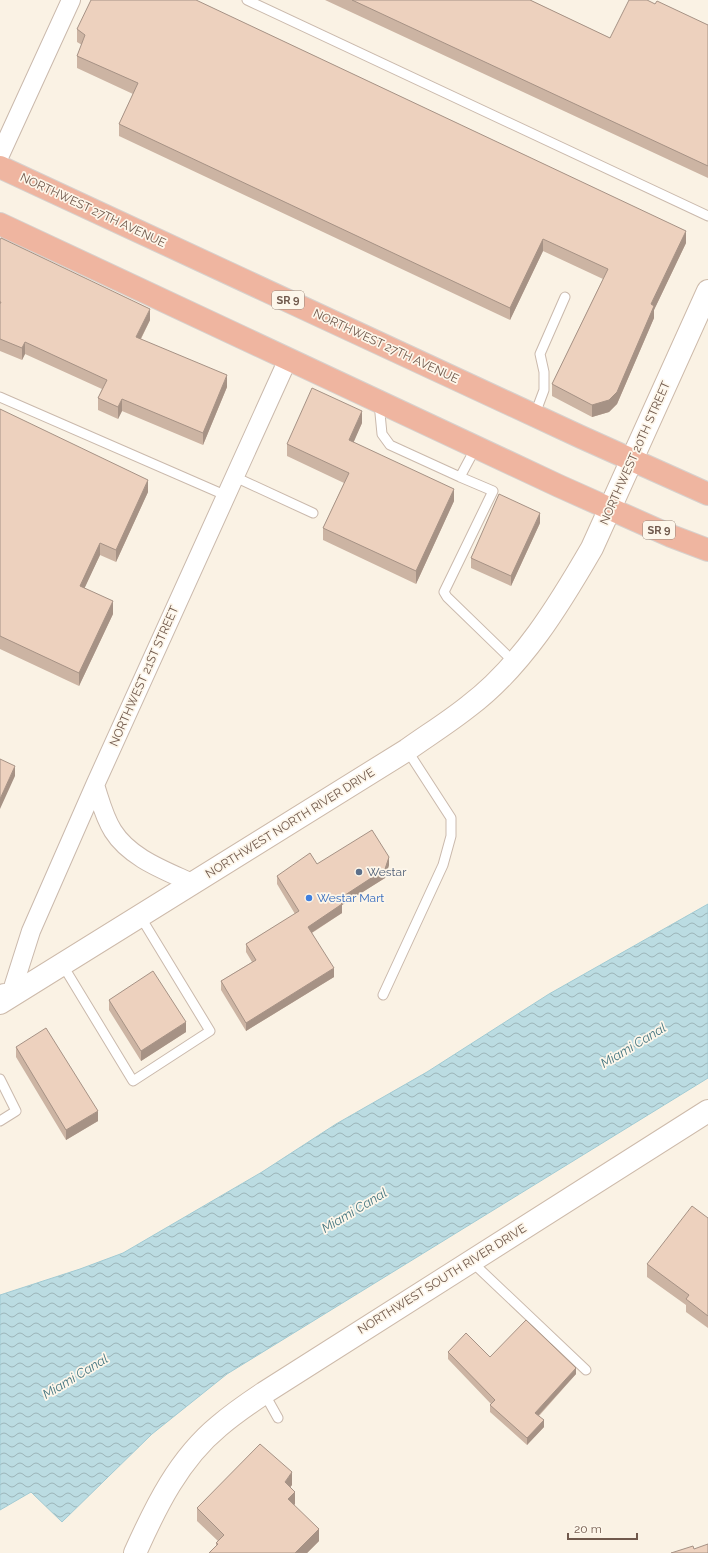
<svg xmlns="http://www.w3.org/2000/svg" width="708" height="1553" font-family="Raleway,sans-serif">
  <defs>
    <pattern id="water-waves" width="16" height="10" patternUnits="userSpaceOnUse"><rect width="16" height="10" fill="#bbdce2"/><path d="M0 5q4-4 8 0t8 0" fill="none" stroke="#9cb5b9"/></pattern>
  </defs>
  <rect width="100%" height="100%" fill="#faf2e4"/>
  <path fill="url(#water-waves)" stroke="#a2cbd3" d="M 708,904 L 708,1078 L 227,1374 L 152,1434 L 62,1522 L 31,1492 L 0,1510 L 0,1295 L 80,1269 L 123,1253 L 262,1172 L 336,1124 L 427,1072 L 549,994 Z"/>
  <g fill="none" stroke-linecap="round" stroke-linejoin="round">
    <g stroke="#cab9ac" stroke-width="11">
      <path id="lane" d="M 247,0 L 708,216
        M 0,397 L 227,496
        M 379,403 L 382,434 L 390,445 L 460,477
        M 535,414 L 544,390 L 544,372 L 540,354 L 565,297
        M 476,447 L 460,477 L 493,491 L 444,592 L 447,597 L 514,662
        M 235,477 L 313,513
        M 62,964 L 133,1081 L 210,1031 L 140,916
        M 383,995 L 443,865 L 451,836 L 451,818 L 407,750
        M 0,1079 L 16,1111 L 0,1121
        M 471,1261 L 586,1370
        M 264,1393 L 278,1418"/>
    </g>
    <g stroke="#cab9ac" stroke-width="20">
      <path id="street" d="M 0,155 L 71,0
        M 95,785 C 100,800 104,817 113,831 C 130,858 164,870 192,883
        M 4,993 L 10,997 L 31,931 L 95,785 L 288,359"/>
    </g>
    <g stroke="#cdbaaa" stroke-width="24">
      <path id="secondary" d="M 0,1003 L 407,750 C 428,735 449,722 469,706 C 522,666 559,605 592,548 L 708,291
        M 135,1553 C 156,1506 179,1459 219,1426 C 233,1414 249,1403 264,1393 L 708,1111"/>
    </g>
    <g stroke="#d7d1cd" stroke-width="24">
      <path id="highway" d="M 0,167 L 581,437 L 708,494
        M 0,224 L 559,486 L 671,536 L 708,550"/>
    </g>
    <use href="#lane" stroke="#fff" stroke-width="9"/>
    <use href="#street" stroke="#fff" stroke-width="18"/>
    <use href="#secondary" stroke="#fff" stroke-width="22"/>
    <use href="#highway" stroke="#efb5a0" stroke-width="22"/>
  </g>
  <path fill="#ccb4a3" d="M 325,0 L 530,0 L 610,38 L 655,4 L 708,25 L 708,178 Z
    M 77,29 L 686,243 L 654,310 L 654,318 L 617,404 L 609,412 L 592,417 L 552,396 L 552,384 L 603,279 L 543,251 L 510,320 L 119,136 L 119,124 L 133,94 L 77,68 L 77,56 L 82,45 L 77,42 Z
    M 0,240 L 150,320 L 141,339 L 227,387 L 203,445 L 122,411 L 118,419 L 98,410 L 98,398 L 102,389 L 25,354 L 22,360 L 0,351 Z
    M 0,409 L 148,492 L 116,562 L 100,555 L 84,588 L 113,614 L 79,686 L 0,649 Z
    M 362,423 L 353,442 L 454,501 L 416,584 L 323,540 L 323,528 L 344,483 L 287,456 L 287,444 Z
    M 540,523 L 511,586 L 471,568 L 471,558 Z
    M 317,864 L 389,865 L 385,878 L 342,905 L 342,913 L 312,933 L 334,977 L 246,1031 L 221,990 L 221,981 L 252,962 L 246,952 L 246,944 L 295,914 L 277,884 L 277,876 Z
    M 109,1000 L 186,1032 L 141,1061 L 109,1010 Z
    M 16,1047 L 98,1121 L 66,1140 L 16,1057 Z
    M 708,1218 L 708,1328 L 686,1312 L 686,1305 L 647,1277 L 647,1264 Z
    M 448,1352 L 490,1357 L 576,1374 L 539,1416 L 544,1427 L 527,1445 L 490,1412 L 490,1405 L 491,1404 L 448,1359 Z
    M 292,1485 L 290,1487 L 295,1504 L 294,1505 L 319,1541 L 307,1553 L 209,1553 L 216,1546 L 216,1543 L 218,1541 L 197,1521 L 197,1508 Z"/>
  <path fill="#a69285" d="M 686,231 L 686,243 L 654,310 L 654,318 L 617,404 L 609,412 L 592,417 L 592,405 L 651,304 Z
    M 543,239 L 543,251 L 510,320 L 510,308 Z
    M 150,309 L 150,320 L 136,348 L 136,337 Z
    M 25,342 L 25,354 L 22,360 L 22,348 Z
    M 227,375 L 227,387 L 203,445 L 203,433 Z
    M 122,399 L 122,411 L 118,419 L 118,407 Z
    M 362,411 L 362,423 L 349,453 L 349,440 Z
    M 148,480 L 148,492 L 116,562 L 116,550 Z
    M 454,489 L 454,501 L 416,584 L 416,571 Z
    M 540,513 L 540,523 L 511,586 L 511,576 Z
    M 100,543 L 100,555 L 80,598 L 80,586 Z
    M 113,601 L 113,614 L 79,686 L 79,673 Z
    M 15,766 L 15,776 L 0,809 L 0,799 Z
    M 389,857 L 389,865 L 385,878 L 342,905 L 342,913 L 308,935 L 308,927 L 339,899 Z
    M 334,968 L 334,977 L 246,1031 L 246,1023 Z
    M 186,1022 L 186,1032 L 141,1061 L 141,1051 Z
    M 98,1111 L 98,1121 L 66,1140 L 66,1130 Z
    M 576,1368 L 576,1374 L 535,1419 L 535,1413 Z
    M 544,1420 L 544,1427 L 527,1445 L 527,1438 Z
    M 292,1472 L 292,1485 L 285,1494 L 285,1482 Z
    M 295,1492 L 295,1504 L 288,1511 L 288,1499 Z
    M 319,1529 L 319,1541 L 307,1553 L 295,1553 Z"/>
  <path fill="#edd1be" stroke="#a69285" d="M 91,0 L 196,0 L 686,231 L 651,304 L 654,306 L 617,392 L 609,400 L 592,405 L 552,384 L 608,269 L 543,239 L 510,308 L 119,124 L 138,83 L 77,56 L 85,35 L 77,29 Z
    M 352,0 L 530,0 L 610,38 L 629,0 L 647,0 L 655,4 L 657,1 L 708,25 L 708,166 Z
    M 1,238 L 150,309 L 136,337 L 227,375 L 203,433 L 122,399 L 118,407 L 98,398 L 107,380 L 25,342 L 22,348 L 0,339 L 0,304 L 1,302 L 0,302 L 0,240 Z
    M 312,388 L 362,411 L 349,440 L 454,489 L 416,571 L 323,528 L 349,473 L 287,444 Z
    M 0,409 L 148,480 L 116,550 L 100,543 L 80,586 L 113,601 L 79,673 L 0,636 Z
    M 499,494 L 540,513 L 511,576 L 471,558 Z
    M 0,759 L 15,766 L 0,799 Z
    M 372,830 L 389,857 L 385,869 L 339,899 L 342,904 L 308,927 L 334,968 L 246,1023 L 221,981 L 256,960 L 246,944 L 299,911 L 277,876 L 310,853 L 317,864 Z
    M 153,971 L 186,1022 L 141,1051 L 109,1000 Z
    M 46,1028 L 98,1111 L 66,1130 L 16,1047 Z
    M 692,1206 L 708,1218 L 708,1316 L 686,1299 L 689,1295 L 647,1264 Z
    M 526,1320 L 576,1368 L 535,1413 L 544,1420 L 527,1438 L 490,1405 L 495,1400 L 448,1352 L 466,1333 L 490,1357 Z
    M 260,1444 L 292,1472 L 285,1482 L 295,1492 L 288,1499 L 319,1529 L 295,1553 L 209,1553 L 218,1544 L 216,1543 L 224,1535 L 197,1508 Z
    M 708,1544 L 708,1553 L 671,1553 L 693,1546 L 694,1549 Z"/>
  <circle fill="#5c6f8a" stroke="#fdf6ea" stroke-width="1.5" cx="359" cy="872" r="4"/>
  <circle fill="#3f7fe0" stroke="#fdf6ea" stroke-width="1.5" cx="309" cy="898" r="4"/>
  <g text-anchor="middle" stroke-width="3.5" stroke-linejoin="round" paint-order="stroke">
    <g fill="#fdf6ea" stroke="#9a887b" stroke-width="1">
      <rect x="272" y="291" width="32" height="18" rx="3"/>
      <rect x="643" y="521" width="32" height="18" rx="3"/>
    </g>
    <g font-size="11" font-weight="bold" fill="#70594c">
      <text x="288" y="304">SR 9</text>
      <text x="659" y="534">SR 9</text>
    </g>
    <g font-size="12" fill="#70594c" stroke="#fdf6ea">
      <text transform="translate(93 210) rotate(25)" y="4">NORTHWEST 27TH AVENUE</text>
      <text transform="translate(386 346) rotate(25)" y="4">NORTHWEST 27TH AVENUE</text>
      <text transform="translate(635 453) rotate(-66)" y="4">NORTHWEST 20TH STREET</text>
      <text transform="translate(144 676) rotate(-66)" y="4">NORTHWEST 21ST STREET</text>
      <text transform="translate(290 823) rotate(-32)" y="4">NORTHWEST NORTH RIVER DRIVE</text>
      <text transform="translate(442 1279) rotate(-32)" y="4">NORTHWEST SOUTH RIVER DRIVE</text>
    </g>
    <g font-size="12" fill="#4e5e75" stroke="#fdf6ea" text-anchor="start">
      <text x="367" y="876">Westar</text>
    </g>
    <g font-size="12" fill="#366cbe" stroke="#fdf6ea" text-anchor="start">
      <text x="317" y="902">Westar Mart</text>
    </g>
    <g font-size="13" font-style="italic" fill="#487882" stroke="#fdf6ea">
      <text transform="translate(633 1045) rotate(-31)" y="5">Miami Canal</text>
      <text transform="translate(354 1210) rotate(-31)" y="5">Miami Canal</text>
      <text transform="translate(75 1376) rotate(-31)" y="5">Miami Canal</text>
    </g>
  </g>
  <path d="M568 1533v6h69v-6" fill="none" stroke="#70594c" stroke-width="2"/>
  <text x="574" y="1533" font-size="12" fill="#70594c" stroke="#fdf6ea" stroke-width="3" paint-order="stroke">20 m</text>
</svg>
